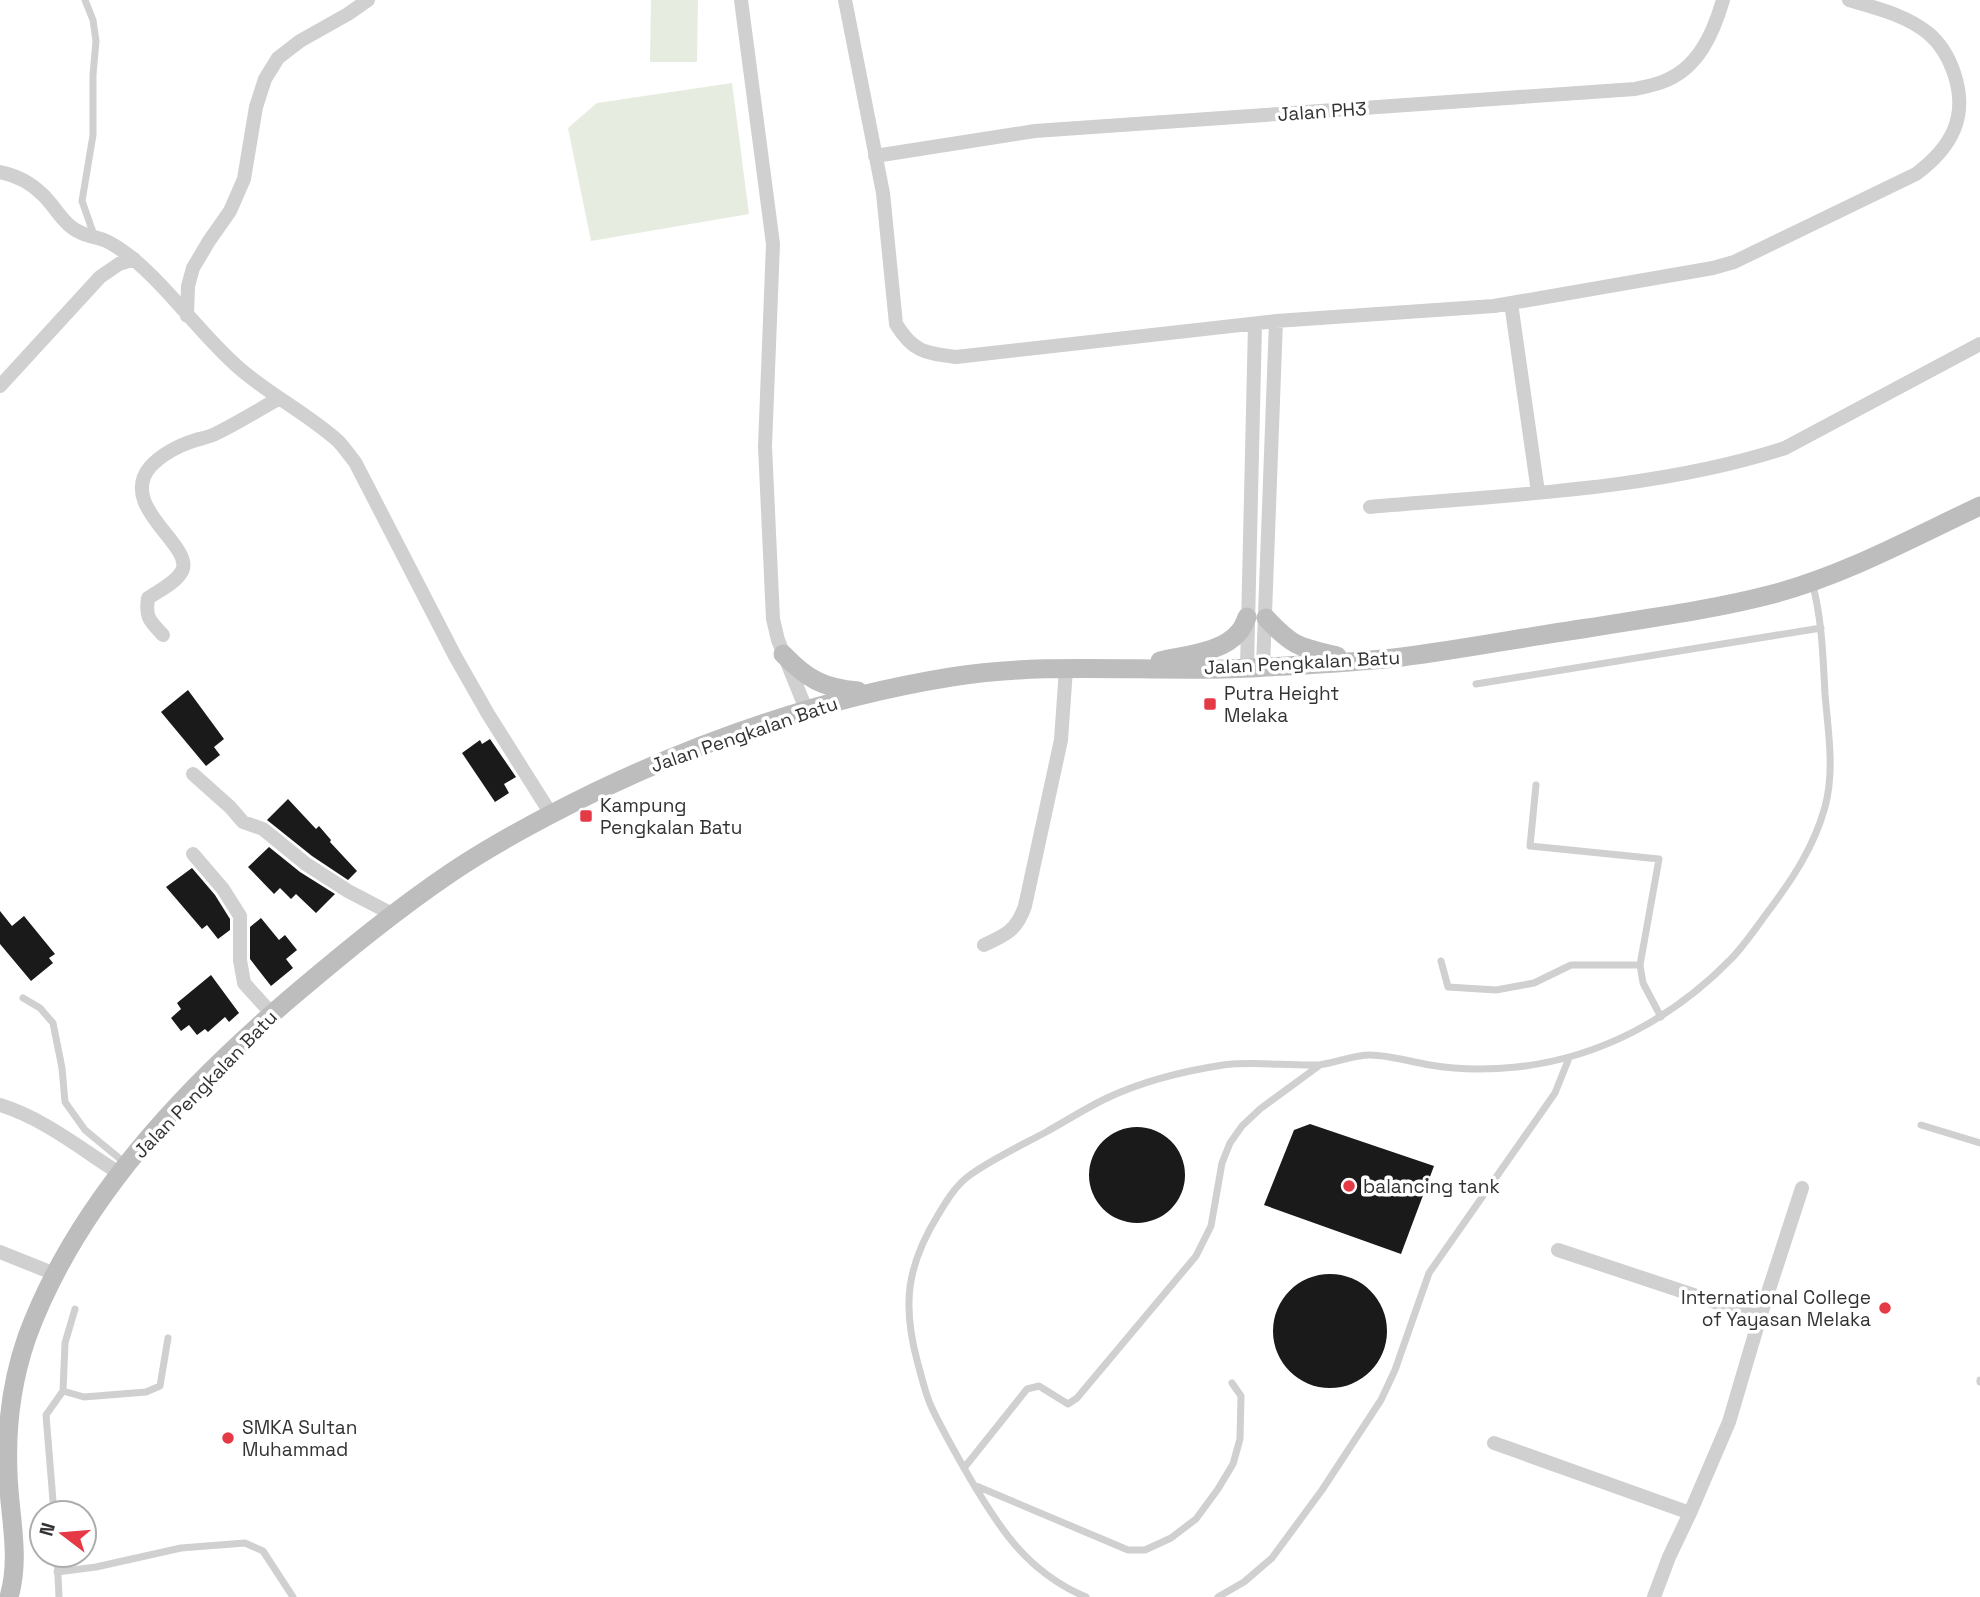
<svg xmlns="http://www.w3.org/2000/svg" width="1980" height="1597" font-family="'Space Grotesk',sans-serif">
  <rect width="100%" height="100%" fill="#fff"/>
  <path fill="#e6ecdf" d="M 651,0 L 698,0 L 697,62 L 650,62 Z
    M 732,83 L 749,214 L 591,241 L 568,128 L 597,103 Z"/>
  <path fill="#1a1a1a" d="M 188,690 L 224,739 L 214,747 L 220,755 L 206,766 L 161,712 Z
    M 490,739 L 516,777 L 504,784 L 509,793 L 495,802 L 462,753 L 480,740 L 482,744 Z
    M 288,799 L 316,829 L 319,826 L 331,840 L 330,842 L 357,871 L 348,880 L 312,856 L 267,820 Z
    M 269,847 L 300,872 L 335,894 L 316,913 L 296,894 L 291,899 L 280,888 L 274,894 L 248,867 Z
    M 192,868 L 215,895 L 230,919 L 230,930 L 218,939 L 207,925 L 202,929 L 166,887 Z
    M 0,911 L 12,926 L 24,916 L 55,954 L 49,958 L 53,963 L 31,981 L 0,944 Z
    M 261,918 L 279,940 L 285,935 L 297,950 L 286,959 L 293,968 L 271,986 L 250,959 L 250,927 Z
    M 211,975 L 239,1013 L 229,1022 L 225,1017 L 208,1032 L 205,1029 L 197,1035 L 189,1025 L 181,1031 L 171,1018 L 181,1009 L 177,1003 Z
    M 1310,1124 L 1434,1166 L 1401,1254 L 1264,1205 L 1294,1130 Z
    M1089 1175a48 48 0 1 1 96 0a48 48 0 1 1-96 0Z
    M1273 1331a57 57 0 1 1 114 0a57 57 0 1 1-114 0Z"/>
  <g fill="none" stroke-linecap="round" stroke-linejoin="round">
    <path stroke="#d0d0d0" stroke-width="7" d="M 85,0 L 93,20 L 96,41 L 93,75 L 93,135 L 82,201 L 95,238
      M 1476,684 L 1821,628
      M 1536,785 L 1530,846 L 1659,859 L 1640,965 L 1643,983 L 1661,1017
      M 1441,961 L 1448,987 L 1496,990 L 1534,983 L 1571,965 L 1640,965
      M 23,998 L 40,1008 L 53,1023 L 62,1068 L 65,1102 L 85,1130 L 125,1163
      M 1921,1125 L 1980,1143
      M 1980,1380 L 1980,1382
      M 63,1391 L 84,1397 L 146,1392 L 160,1386 L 168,1338
      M 964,1468 L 1027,1389 L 1039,1386 L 1068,1404 L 1077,1398 L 1196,1256 L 1211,1226 L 1222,1163 L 1230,1143 L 1242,1126 L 1260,1109 L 1320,1065
      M 974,1485 L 1128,1550 L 1145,1550 L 1171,1538 L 1196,1519 L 1218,1489 L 1233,1464 L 1240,1439 L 1241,1396 L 1232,1383
      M 54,1513 L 46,1415 L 63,1391 L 65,1343 L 75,1309
      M 57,1555 L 59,1597
      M 57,1572 L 96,1567 L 181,1548 L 245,1543 L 263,1551 L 293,1597
      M 1086,1597 C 1027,1572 999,1528 968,1475 C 955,1452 942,1430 931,1406 C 925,1393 922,1378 918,1364 C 902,1306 906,1267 938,1215 C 947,1200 956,1185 970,1175 C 992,1159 1022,1145 1046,1132 C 1066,1121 1086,1108 1107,1098 C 1143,1081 1184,1071 1223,1065 C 1255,1061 1287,1066 1319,1065 C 1336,1063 1353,1055 1370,1055 C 1388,1055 1412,1062 1430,1065 C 1459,1070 1487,1070 1517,1067 C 1599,1058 1672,1019 1730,960 C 1744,946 1755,929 1767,913 C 1792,880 1814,847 1825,807 C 1835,770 1828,731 1825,694 C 1823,656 1822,619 1812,582
      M 1218,1597 L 1244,1582 L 1272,1558 L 1322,1490 L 1381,1400 L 1395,1370 L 1429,1273 L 1555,1093 L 1569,1058"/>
    <path stroke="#d0d0d0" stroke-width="14" d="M 741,0 L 773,244 L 765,446 L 773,619 L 778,640 L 806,709
      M 845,0 L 883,193 L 896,324 C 913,352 925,353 956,357 L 1276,321 L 1494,306 L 1713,268 L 1734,262 L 1916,174 C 1951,148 1969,117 1954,73 C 1949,58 1940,43 1928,33 C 1906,15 1876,8 1849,0
      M 875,156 L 1035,131 L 1635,89 C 1644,87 1654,85 1662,82 C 1698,69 1713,34 1723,0
      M 0,172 C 15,175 31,183 42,194 C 53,204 59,217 70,226 C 80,235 92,236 104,240 C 114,244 123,251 131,257 C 171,290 200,334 239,368 C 270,395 308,414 338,441 C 344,447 349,455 355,462 L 455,656 L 488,714 L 551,814
      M 1511,303 L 1538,492
      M 187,316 L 188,286 L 193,268 L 209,241 L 230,211 L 244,179 L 256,107 L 265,79 L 278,58 L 300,41 L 348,14 L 368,0
      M 0,386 L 100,277 L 119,264 L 134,259
      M 1370,507 C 1505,495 1656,490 1785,448 L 1980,344
      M 163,635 C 150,621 145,618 148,598 C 158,591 176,583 182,571 C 195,546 117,507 150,467 C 162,454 180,445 196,440 C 203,438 210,437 217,433 C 238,423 258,410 278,399
      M 1263,667 L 1276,321
      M 1247,668 L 1255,324
      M 193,774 L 230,807 L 243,822 L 263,829 L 306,864 L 348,891 L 392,914
      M 193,854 L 223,889 L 240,916 L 240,960 L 244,983 L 272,1014
      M 984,945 C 1006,935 1017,930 1025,906 L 1061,740 L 1066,669
      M 0,1105 C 43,1118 81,1149 119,1173
      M 1558,1250 L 1760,1317
      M 0,1252 L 55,1274
      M 1494,1443 L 1690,1513
      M 1654,1597 L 1669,1557 L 1690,1513 L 1729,1422 L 1760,1317 L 1802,1188"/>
    <path stroke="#bdbdbd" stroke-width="19" d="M 1266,618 C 1293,647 1299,647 1337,656
      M 783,654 C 807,679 823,688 858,691
      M 1160,661 C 1185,655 1222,653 1239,632 C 1243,628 1245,622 1247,617
      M 9,1597 C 21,1556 9,1514 8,1473 C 6,1427 12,1380 27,1337 C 77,1201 186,1087 294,995 C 345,952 397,909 452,872 C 498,841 546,816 595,792 C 708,738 827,697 951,677 C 1051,661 1152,673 1252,668 C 1302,665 1352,663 1402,657 C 1464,649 1526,637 1588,628 C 1649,618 1712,610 1773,594 C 1845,575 1912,538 1980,506"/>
  </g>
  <g fill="#e63946" stroke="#fff" stroke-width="2.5">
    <rect x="1203" y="697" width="14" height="14" rx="3.5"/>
    <rect x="579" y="809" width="14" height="14" rx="3.5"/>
    <circle cx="1349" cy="1186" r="7"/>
    <circle cx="1885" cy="1308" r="7"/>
    <circle cx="228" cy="1438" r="7"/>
  </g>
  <g text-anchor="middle" stroke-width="7" stroke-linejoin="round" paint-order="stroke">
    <g font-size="19" fill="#333" stroke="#fff">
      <text transform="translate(1322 111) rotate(-4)" y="7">Jalan PH3</text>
      <text transform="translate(1302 662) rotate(-3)" y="7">Jalan Pengkalan Batu</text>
      <text transform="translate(744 734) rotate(-19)" y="7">Jalan Pengkalan Batu</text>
      <text transform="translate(205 1084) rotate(-46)" y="7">Jalan Pengkalan Batu</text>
    </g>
    <g font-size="19" fill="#333" stroke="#fff" text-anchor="start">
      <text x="1224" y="700">Putra Height<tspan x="1224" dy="22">Melaka</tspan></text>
      <text x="600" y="812">Kampung<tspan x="600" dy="22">Pengkalan Batu</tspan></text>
      <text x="1363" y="1193">balancing tank</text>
      <text x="1871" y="1304" text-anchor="end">International College<tspan x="1871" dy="22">of Yayasan Melaka</tspan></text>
      <text x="242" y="1434">SMKA Sultan<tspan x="242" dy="22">Muhammad</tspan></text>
    </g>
  </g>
  <g transform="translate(63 1534) rotate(286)"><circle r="33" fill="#ffffff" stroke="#adadad" stroke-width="2"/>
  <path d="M0-5L12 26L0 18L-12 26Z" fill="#e63946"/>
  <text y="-10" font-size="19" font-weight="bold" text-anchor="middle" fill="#333333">N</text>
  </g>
</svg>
